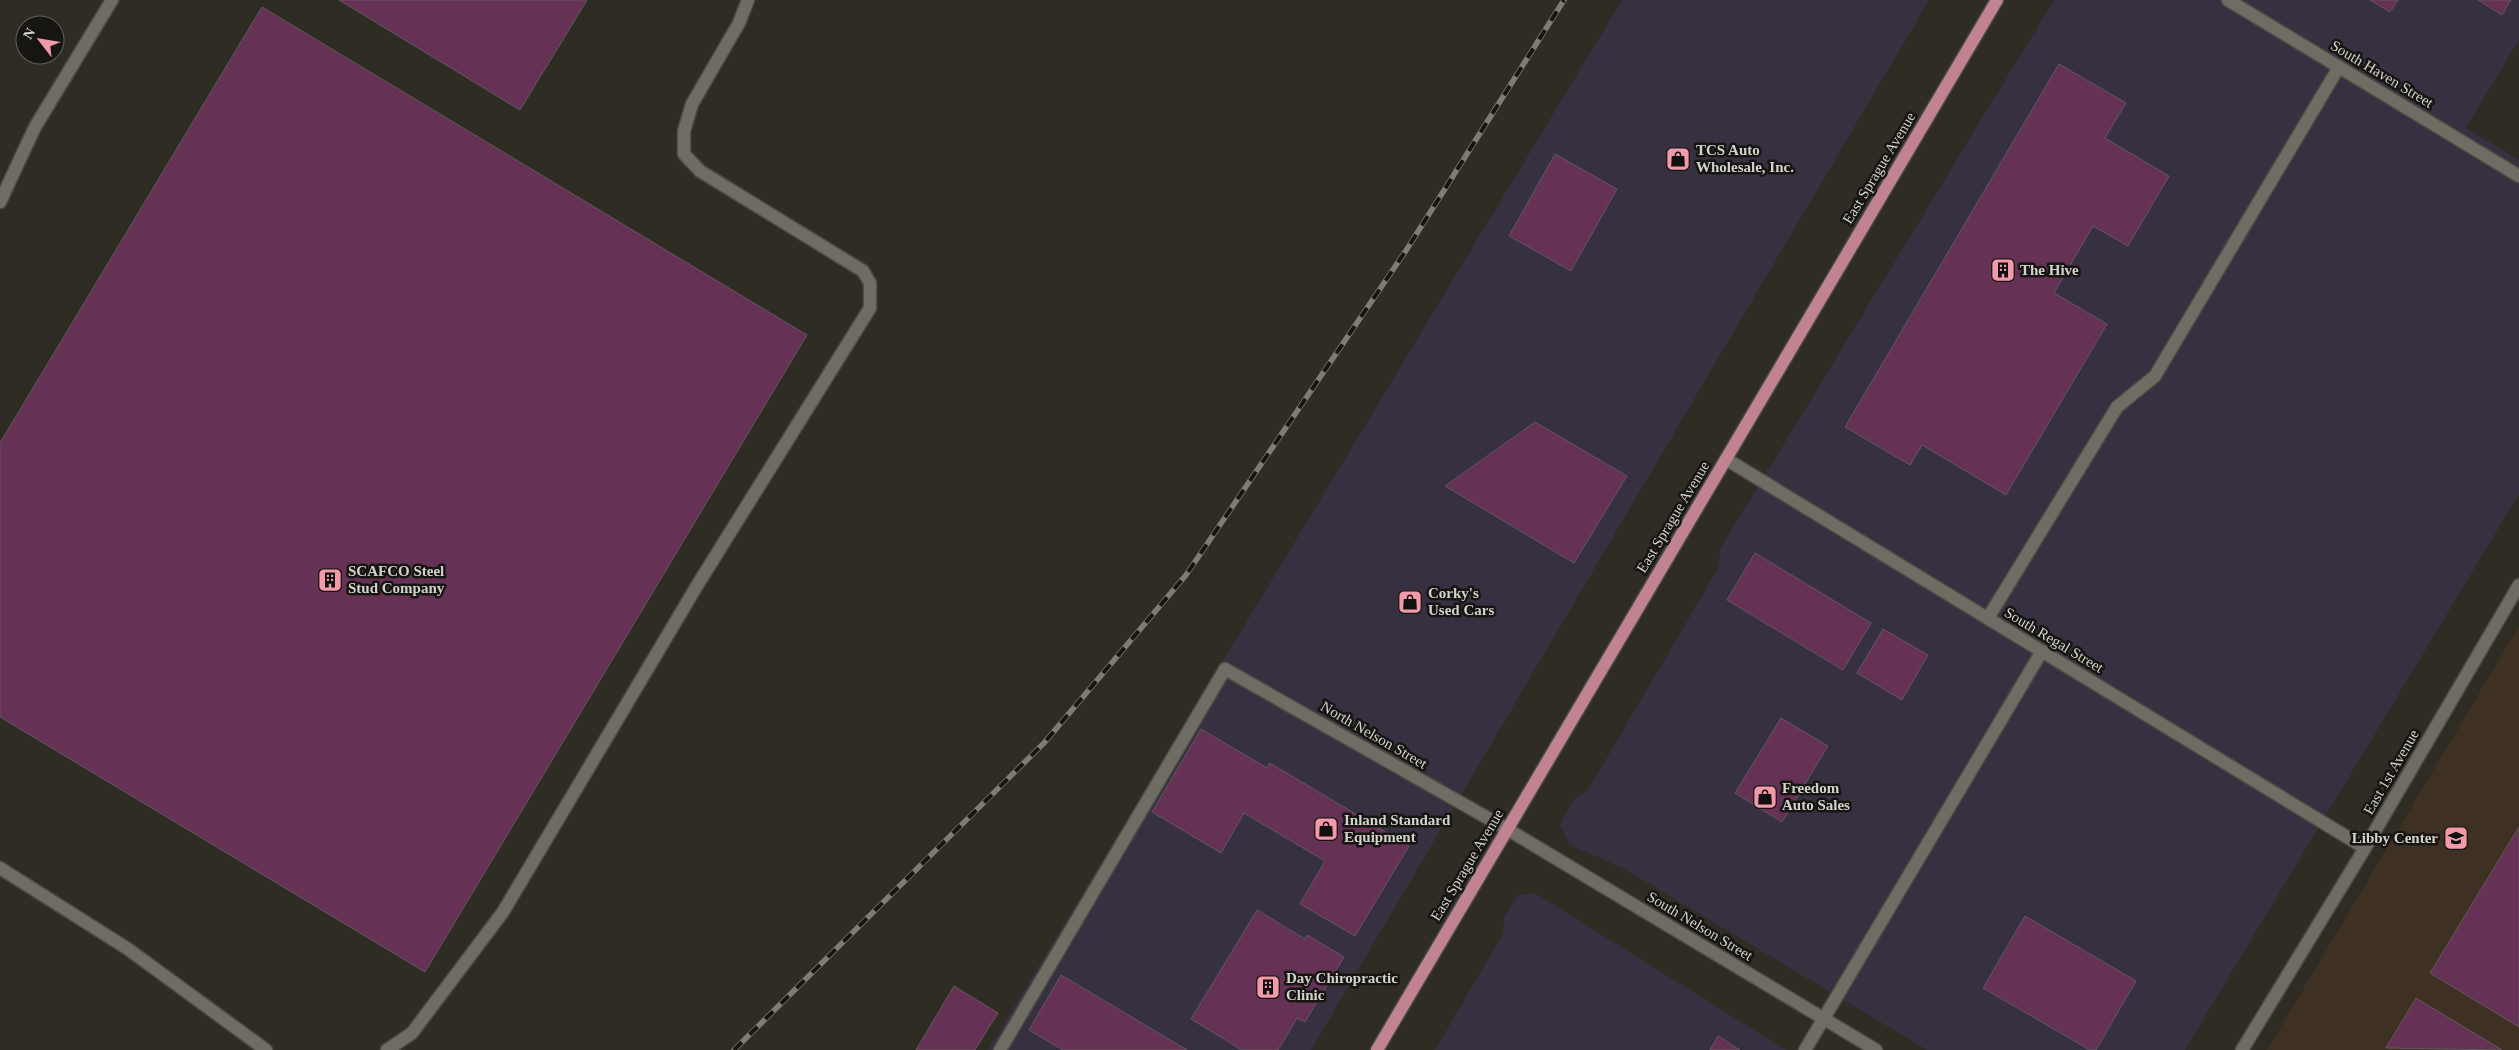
<svg xmlns="http://www.w3.org/2000/svg" width="2519" height="1050" font-family="'Times New Roman',serif">
  <rect width="100%" height="100%" fill="#2f2c24"/>
  <path fill="#373041" d="M 1622,0 L 1929,0 L 1311,1050 L 988,1050 Z
    M 2054,0 L 2519,0 L 2519,40 L 2466,128 L 2519,160 L 2519,494 L 2185,1050 L 1927,1050 L 1625,869 L 1570,845 L 1560,825 L 1574,799 L 1588,790 L 1719,567 L 1720,549 Z
    M 1535,893 L 1786,1050 L 1435,1050 L 1503,934 L 1504,917 L 1518,895 Z"/>
  <path fill="#3e3123" d="M 2519,626 L 2519,1050 L 2267,1050 Z"/>
  <path fill="#653155" stroke="#62595f" d="M 339,0 L 587,0 L 520,110 Z
    M 2370,0 L 2398,0 L 2390,12 Z
    M 2478,0 L 2511,0 L 2502,15 Z
    M 262,7 L 807,335 L 425,972 L 0,717 L 0,443 Z
    M 2059,64 L 2126,103 L 2105,138 L 2169,176 L 2128,246 L 2093,226 L 2054,293 L 2107,324 L 2006,495 L 1922,445 L 1910,465 L 1845,427 Z
    M 1555,154 L 1617,189 L 1571,271 L 1509,236 Z
    M 1535,422 L 1627,476 L 1574,563 L 1445,486 Z
    M 1755,553 L 1871,623 L 1843,670 L 1727,600 Z
    M 1883,629 L 1928,655 L 1902,700 L 1857,673 Z
    M 1781,718 L 1828,746 L 1782,822 L 1735,793 Z
    M 1201,729 L 1267,768 L 1270,763 L 1409,846 L 1355,936 L 1300,904 L 1325,861 L 1244,813 L 1221,853 L 1152,812 Z
    M 2519,827 L 2519,1027 L 2430,973 Z
    M 1257,910 L 1305,939 L 1307,935 L 1344,957 L 1305,1022 L 1297,1018 L 1278,1050 L 1242,1050 L 1191,1019 Z
    M 2025,916 L 2136,981 L 2096,1050 L 2090,1050 L 1983,988 Z
    M 1061,975 L 1187,1050 L 1063,1050 L 1029,1030 Z
    M 954,986 L 998,1013 L 975,1050 L 916,1050 Z
    M 2416,998 L 2502,1050 L 2386,1048 Z
    M 1718,1036 L 1740,1050 L 1710,1050 Z"/>
  <g fill="none" stroke-linecap="round" stroke-linejoin="round">
    <g stroke="#4c4a43" stroke-width="15">
      <path id="lane" d="M 0,202 L 35,127 L 112,0
        M 1988,618 L 2117,407 L 2155,376 L 2339,67
        M 0,868 L 128,949 L 266,1050
        M 387,1050 L 412,1033 L 503,912 L 698,584 L 870,308 L 870,283 L 863,271 L 700,171 L 684,154 L 684,131 L 692,104 L 739,23 L 748,0
        M 1000,1050 L 1225,669
        M 1805,1050 L 2042,651"/>
    </g>
    <g stroke="#4c4a43" stroke-width="15">
      <path id="street" d="M 2228,0 L 2519,176
        M 1726,459 L 2365,848
        M 1225,669 L 1507,829 L 1876,1050
        M 2242,1050 L 2365,848 L 2519,585"/>
    </g>
    <g stroke="#4c4a43" stroke-width="15">
      <path id="primary" d="M 1377,1050 L 1997,0"/>
    </g>
    <use href="#lane" stroke="#6f6d63" stroke-width="12"/>
    <use href="#street" stroke="#6f6d63" stroke-width="12"/>
    <use href="#primary" stroke="#c18392" stroke-width="12"/>
    <g stroke="#7e7c75" stroke-width="5.5">
      <path id="rail" d="M 734,1050 L 1044,743 L 1186,575 L 1407,249 L 1564,0"/>
    </g>
    <use href="#rail" stroke="#161511" stroke-width="4" stroke-dasharray="11" stroke-linecap="butt"/>
  </g>
  <defs>
    <g id="shop-square" transform="scale(1.25)"><rect x="-9" y="-9" width="18" height="18" rx="4" fill="#f39aaa" stroke="#161511"/><path d="M-5-2.5h2.3a2.7 3.5 0 0 1 5.4 0H5L5.5 6h-11ZM-1.5-2.5h3a1.5 2.3 0 0 0-3 0Z" fill="#111"/></g>
    <g id="building-square" transform="scale(1.25)"><rect x="-9" y="-9" width="18" height="18" rx="4" fill="#f39aaa" stroke="#161511"/><path d="M-4-6H4V6H1V3H-1V6H-4ZM-2.5-4.3h1.7v1.8h-1.7ZM.8-4.3h1.7v1.8H.8ZM-2.5-1h1.7V.8h-1.7ZM.8-1h1.7V.8H.8Z" fill="#111"/></g>
    <g id="school-square" transform="scale(1.25)"><rect x="-9" y="-9" width="18" height="18" rx="4" fill="#f39aaa" stroke="#161511"/><path d="M0-5L7-2L0 1L-7-2ZM-4 1L0 2.5L4 1V4Q0 6-4 4Z" fill="#111"/></g>
  </defs>
  <g fill-rule="evenodd">
    <use href="#shop-square" x="1678" y="159"/>
    <use href="#building-square" x="2003" y="270"/>
    <use href="#building-square" x="330" y="580"/>
    <use href="#shop-square" x="1410" y="602"/>
    <use href="#shop-square" x="1765" y="797"/>
    <use href="#shop-square" x="1326" y="829"/>
    <use href="#school-square" x="2456" y="838"/>
    <use href="#building-square" x="1268" y="987"/>
  </g>
  <g text-anchor="middle" stroke-width="5" stroke-linejoin="round" paint-order="stroke">
    <g font-size="15" fill="#d3d2cd" stroke="#161511">
      <text transform="translate(2382 74) rotate(31)" y="5">South Haven Street</text>
      <text transform="translate(1879 168) rotate(-59)" y="5">East Sprague Avenue</text>
      <text transform="translate(1673 517) rotate(-59)" y="5">East Sprague Avenue</text>
      <text transform="translate(2054 640) rotate(31)" y="5">South Regal Street</text>
      <text transform="translate(1374 735) rotate(30)" y="5">North Nelson Street</text>
      <text transform="translate(2391 772) rotate(-60)" y="5">East 1st Avenue</text>
      <text transform="translate(1467 865) rotate(-59)" y="5">East Sprague Avenue</text>
      <text transform="translate(1700 926) rotate(31)" y="5">South Nelson Street</text>
    </g>
    <g font-size="15" font-weight="bold" fill="#d3d2cd" stroke="#161511" text-anchor="start">
      <text x="1696" y="155">TCS Auto<tspan x="1696" dy="17">Wholesale, Inc.</tspan></text>
      <text x="2020" y="275">The Hive</text>
      <text x="348" y="576">SCAFCO Steel<tspan x="348" dy="17">Stud Company</tspan></text>
      <text x="1428" y="598">Corky's<tspan x="1428" dy="17">Used Cars</tspan></text>
      <text x="1782" y="793">Freedom<tspan x="1782" dy="17">Auto Sales</tspan></text>
      <text x="1344" y="825">Inland Standard<tspan x="1344" dy="17">Equipment</tspan></text>
      <text x="2438" y="843" text-anchor="end">Libby Center</text>
      <text x="1286" y="983">Day Chiropractic<tspan x="1286" dy="17">Clinic</tspan></text>
    </g>
  </g>
  <g transform="translate(40 40) rotate(301)"><circle r="24" fill="#161511" stroke="#62615c"/>
  <path d="M0-4L9 19L0 12L-9 19Z" fill="#f39aaa"/>
  <text y="-8" font-size="14" font-weight="bold" text-anchor="middle" fill="#d3d2cd">N</text>
  </g>
</svg>
